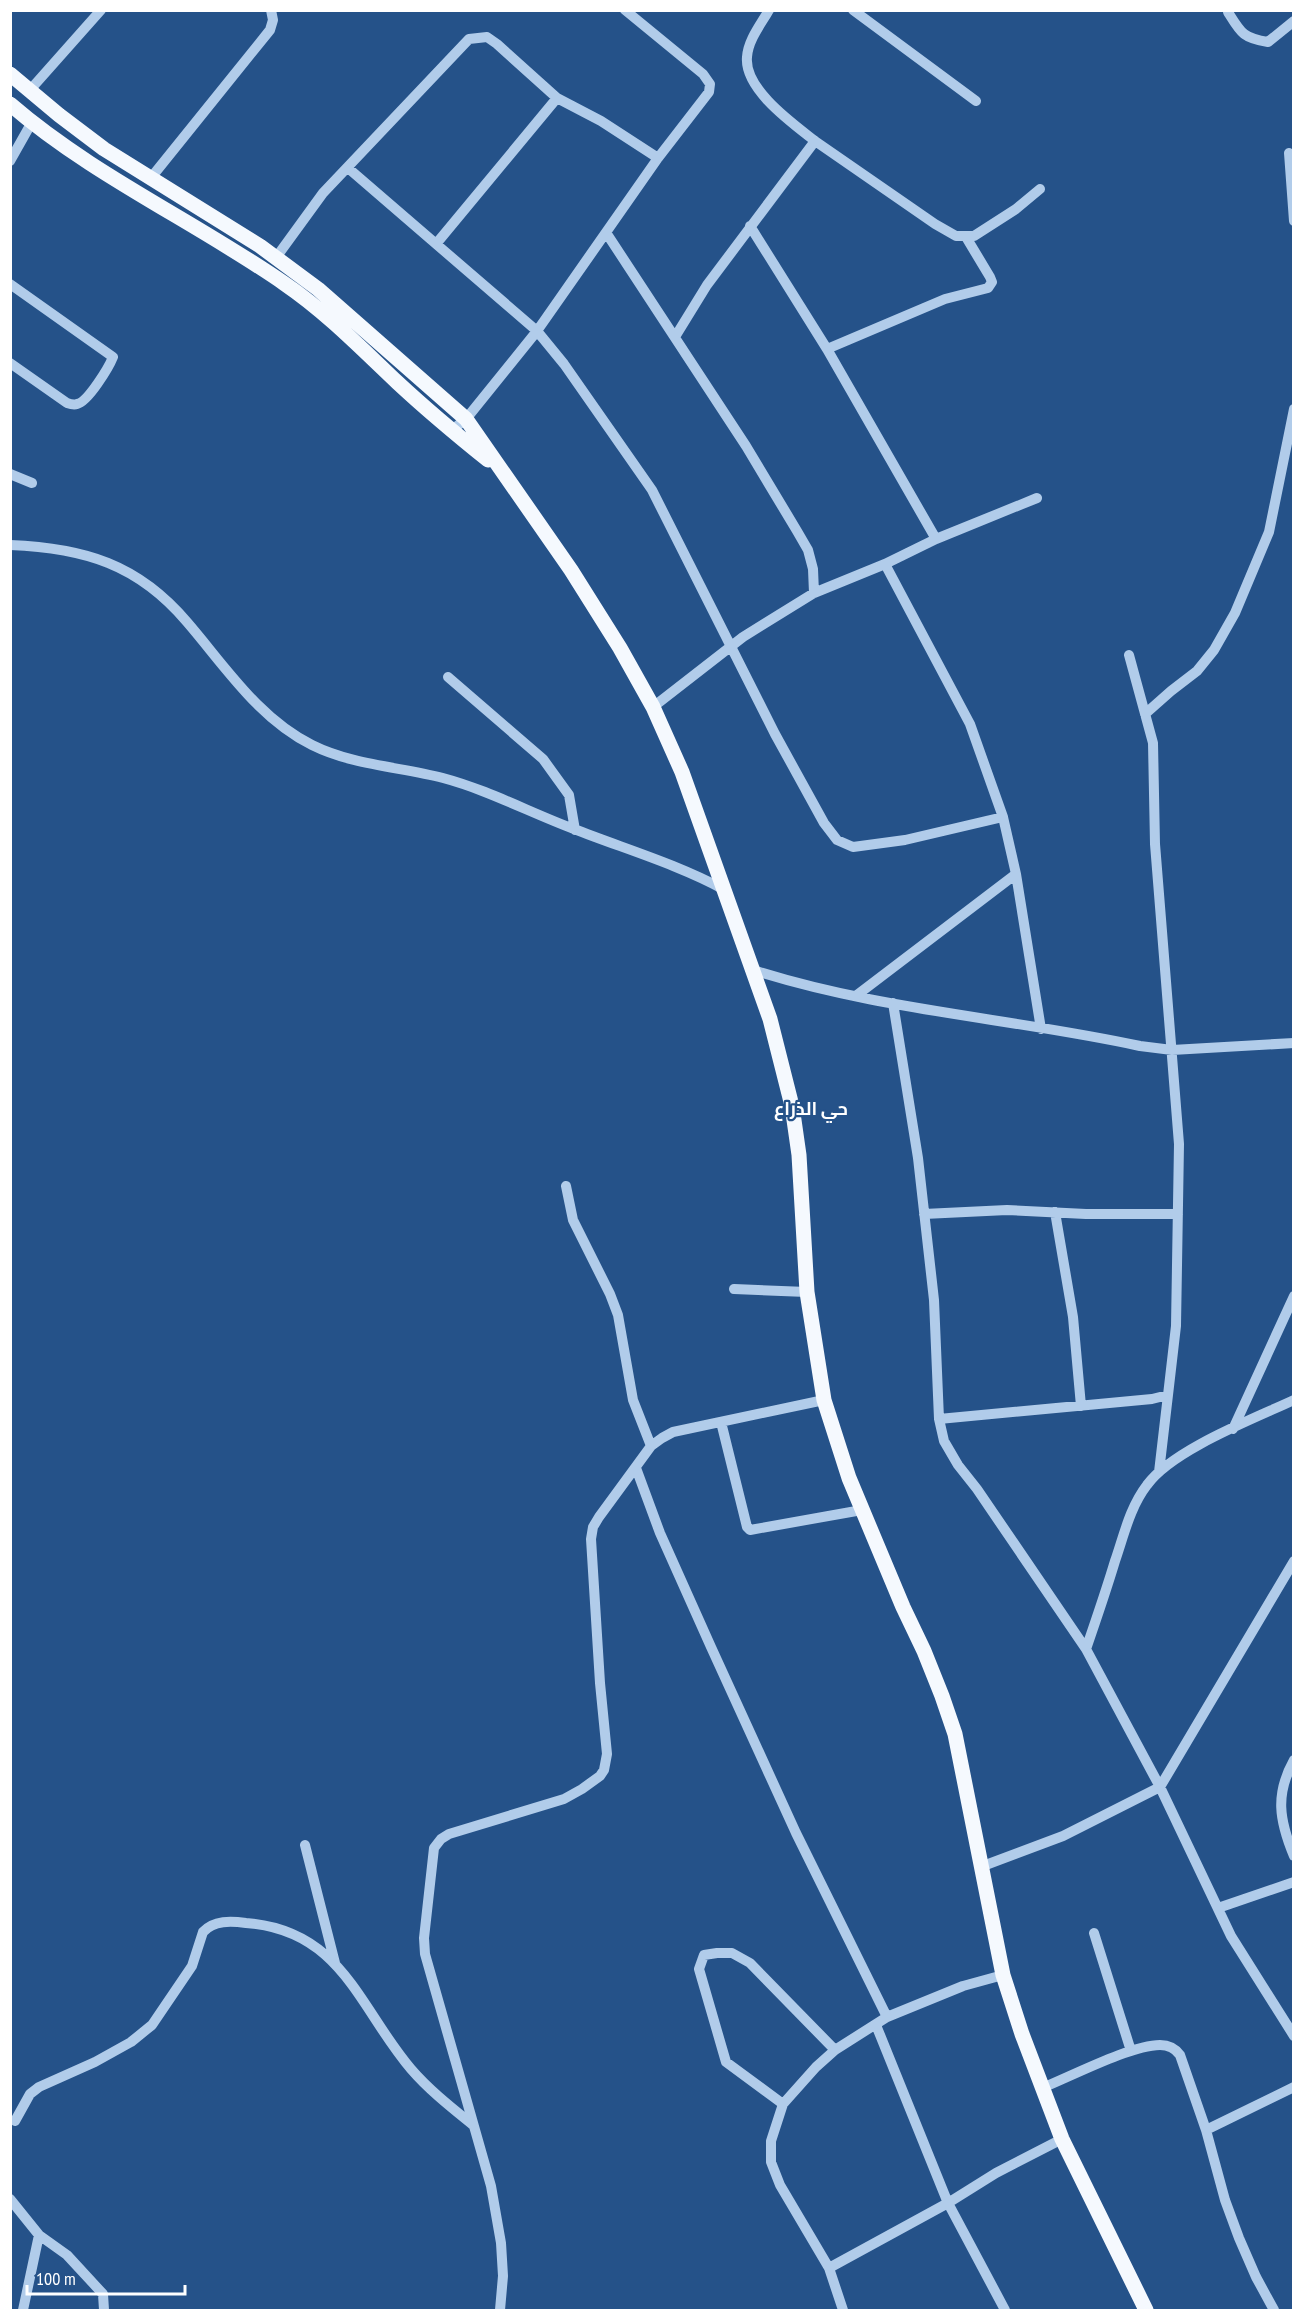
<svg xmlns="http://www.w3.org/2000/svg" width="1304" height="2321" font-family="'PT Sans Narrow',Cairo,sans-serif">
  <rect width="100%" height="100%" fill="#255289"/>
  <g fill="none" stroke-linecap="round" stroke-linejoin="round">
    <path stroke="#b1ccea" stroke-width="10" d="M 853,10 L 976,101
      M 1228,12 C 1241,33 1243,38 1268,42 L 1294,21
      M 30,90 L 101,10
      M 815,141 L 935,224 L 956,236 L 974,236 L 1016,209 L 1040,189
      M 1289,153 L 1294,221
      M 10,161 L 32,122
      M 348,168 L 537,331 L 564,364 L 652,490 L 775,734 L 824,823 L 837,840 L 853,847 L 905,840 L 1003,817
      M 150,179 L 270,30 L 273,20 L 271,10
      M 750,226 L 827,349 L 936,539
      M 607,234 L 746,446 L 797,531 L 808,550 L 813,569 L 814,593
      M 436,244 L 557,98
      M 275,259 L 323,193 L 469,39 L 487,37 L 497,44 L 557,98 L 601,121 L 658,158
      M 10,284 L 113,357 C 109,367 88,402 77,404 C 74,405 70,404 67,403 L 10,363
      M 675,337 L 707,285 L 815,141 C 792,123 744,89 747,57 C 748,40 761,24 769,10
      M 827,349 L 945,299 L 988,288 L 992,282 L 990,277 L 966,237
      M 452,430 L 466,419 L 537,331 L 658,158 L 709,92 L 710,84 L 703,74 L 625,10
      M 10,474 L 32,483
      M 10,545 C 84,548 138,564 187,622 C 225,666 258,718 312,745 C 352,765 400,767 443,778 C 488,790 531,813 574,829 C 625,849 677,864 725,890
      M 885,564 L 970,724 L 1003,817 L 1016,874 L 1041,1029
      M 448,677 L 543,759 L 569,795 L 575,830
      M 653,707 L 743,637 L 814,593 L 885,564 L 936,539 L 1037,498
      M 1145,714 L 1171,691 L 1197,671 L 1214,650 L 1235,613 L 1269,532 L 1294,409
      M 750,969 C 876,1010 1011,1018 1140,1046 L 1172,1050 L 1294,1043
      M 857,995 L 1016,874
      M 893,1003 L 918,1158 L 934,1300 L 939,1419 L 944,1441 L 958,1465 L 977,1489 L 1086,1649 L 1160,1787 L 1231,1936 L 1294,2036
      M 566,1186 L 573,1220 L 610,1294 L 618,1315 L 633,1400 L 651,1446
      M 1055,1212 L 1073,1317 L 1081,1406
      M 924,1214 L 1007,1210 L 1086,1214 L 1178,1214
      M 734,1289 L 807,1292
      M 939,1419 L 1152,1399 L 1168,1395 L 1176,1326 L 1179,1144 L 1155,844 L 1153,743 L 1129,655
      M 721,1422 L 747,1527 L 750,1530 L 862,1510
      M 1233,1429 L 1294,1296
      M 636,1468 L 660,1533 L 711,1647 L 796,1833 L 887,2017
      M 1159,1472 L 1168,1395
      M 1086,1649 C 1096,1620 1106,1591 1115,1561 C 1124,1535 1130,1507 1147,1485 C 1172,1450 1253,1419 1294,1400
      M 1294,1760 C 1275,1794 1279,1820 1294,1856
      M 305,1845 L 335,1963
      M 983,1866 L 1063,1836 L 1160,1787 L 1294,1561
      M 1218,1908 L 1294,1882
      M 1094,1933 L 1131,2051
      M 876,2025 L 948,2203 L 1005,2310
      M 1042,2088 C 1072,2076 1131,2045 1160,2045 C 1169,2045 1175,2048 1180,2055 L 1206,2130 L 1225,2200 L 1239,2238 L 1256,2277 L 1274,2310
      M 783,2104 L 726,2062 L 699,1969 L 704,1955 L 717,1953 L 732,1953 L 750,1963 L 835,2050
      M 15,2121 L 30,2094 L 39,2087 L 95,2062 L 131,2042 L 152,2025 L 192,1966 L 203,1932 C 214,1920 231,1921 246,1923 C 342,1930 359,2008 411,2069 C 429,2090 452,2108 473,2125
      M 1206,2130 L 1294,2087
      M 10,2199 L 39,2235 L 67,2255 L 103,2294 L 104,2310
      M 829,2268 L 948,2203 L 996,2173 L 1062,2139
      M 23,2310 L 39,2235
      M 500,2310 L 503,2276 L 501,2243 L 491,2186 L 425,1954 L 424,1938 L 434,1848 L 441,1839 L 449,1834 L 564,1799 L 582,1789 L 600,1776 L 604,1770 L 607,1754 L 600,1683 L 591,1539 L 593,1527 L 599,1517 L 651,1446 L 662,1438 L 673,1432 L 824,1400
      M 843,2310 L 829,2268 L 780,2185 L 771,2162 L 771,2141 L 783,2104 L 816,2067 L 835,2050 L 887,2017 L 963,1986 L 1003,1975"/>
    <path stroke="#f5f9fe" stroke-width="15" d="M 10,74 L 59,115 L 104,149 L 260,246 L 318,289 L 466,419 L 571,570 L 620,648 L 653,707 L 682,772 L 770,1019 L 792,1106 L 799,1155 L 807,1292 L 824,1400 L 849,1478 L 903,1607 L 924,1651 L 942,1696 L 955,1734 L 1003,1975 L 1022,2034 L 1062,2139 L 1146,2310
      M 10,104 C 92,175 196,222 285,284 C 326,312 361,348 398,383 C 427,410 457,435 488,460"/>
  </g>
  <g text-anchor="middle" stroke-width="4.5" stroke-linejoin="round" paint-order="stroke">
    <g font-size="18" font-weight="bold" fill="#fff" stroke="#255289">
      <text x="811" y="1115">حي الذراع</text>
    </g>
  </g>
  <rect width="1304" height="2321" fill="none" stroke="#ffffff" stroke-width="24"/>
  <path d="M27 2285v9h158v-9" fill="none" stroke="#ffffff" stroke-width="3"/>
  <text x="36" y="2285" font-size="18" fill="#ffffff" stroke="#255289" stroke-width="4.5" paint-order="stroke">100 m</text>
</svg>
